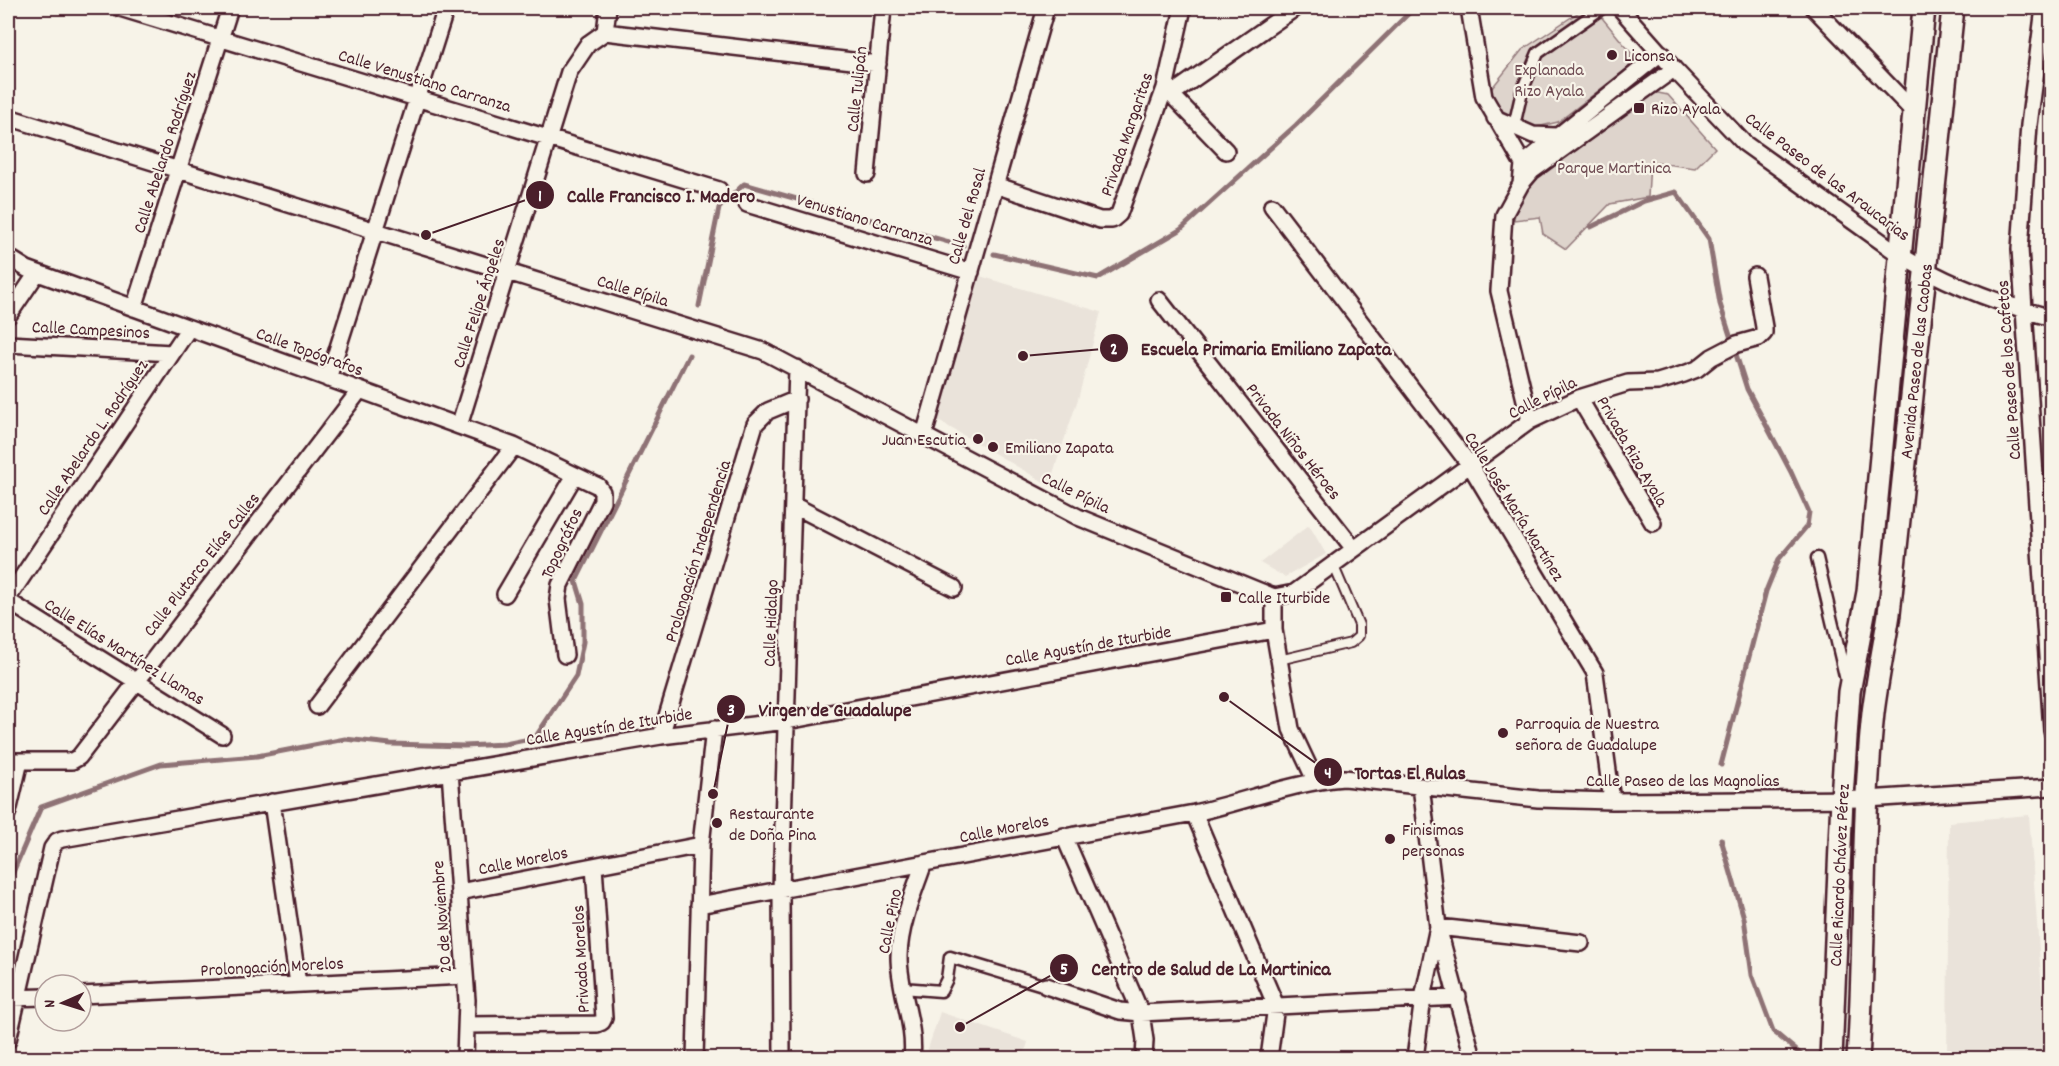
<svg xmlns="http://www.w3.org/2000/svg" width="2059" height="1066" font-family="Dekko,sans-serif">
  <rect width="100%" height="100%" fill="#f7f3e8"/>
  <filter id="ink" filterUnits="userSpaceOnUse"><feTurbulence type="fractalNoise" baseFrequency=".0167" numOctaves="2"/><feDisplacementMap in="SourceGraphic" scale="12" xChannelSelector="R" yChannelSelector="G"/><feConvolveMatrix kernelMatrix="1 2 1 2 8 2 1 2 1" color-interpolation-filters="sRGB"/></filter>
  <g filter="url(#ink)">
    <path fill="#eae3da" d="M 980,276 L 1101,312 L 1078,399 L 1049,485 L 937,420 Z
      M 1309,525 L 1326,554 L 1285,577 L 1260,563 Z
      M 2029,815 L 2047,1058 L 1947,1058 L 1949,822 Z
      M 940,1012 L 1028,1042 L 1023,1058 L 925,1058 Z"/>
    <path fill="#ded4cc" stroke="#947a7c" stroke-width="1.5" d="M 1585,8 L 1594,8 L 1631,53 L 1629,67 L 1558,122 L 1537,127 L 1517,123 L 1501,112 L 1488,93 L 1522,50 Z
      M 1653,92 L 1668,95 L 1715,148 L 1695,168 L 1650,162 L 1648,197 L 1610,204 L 1566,249 L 1543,234 L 1540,217 L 1514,220 L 1516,203 L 1524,189 Z"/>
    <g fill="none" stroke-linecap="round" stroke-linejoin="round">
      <path stroke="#8e7275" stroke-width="5" d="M 1591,227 L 1644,201 L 1676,192 L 1709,239 L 1720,304 L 1747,389 L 1791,472 L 1809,512 L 1807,526 L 1779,559 L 1766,591 L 1721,765
        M 994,254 L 1098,278 L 1180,230 L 1296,125 L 1414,8
        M 699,306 L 719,208 L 744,184 L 963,246
        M 1721,839 L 1744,918 L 1752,975 L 1773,1031 L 1805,1058
        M 8,884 L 41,807 L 161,764 L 257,756 L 345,739 L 391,744 L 464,746 L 505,744 L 535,738 L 576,676 L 583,642 L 583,604 L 576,581 L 689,355"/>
      <g stroke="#4a1f2b" stroke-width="12">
        <path id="service" d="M 1279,660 L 1351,643 L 1359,636 L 1359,625 L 1333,564"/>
      </g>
      <g stroke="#4a1f2b" stroke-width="15">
        <path id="pedestrian" d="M 1514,126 L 1522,91 L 1538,53 L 1602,8
          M 1817,558 L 1846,680
          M 902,988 L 941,991 L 947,979 L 950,957 L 1046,986"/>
      </g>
      <g stroke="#4a1f2b" stroke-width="20">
        <path id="minor" d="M 120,8 L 719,190
          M 1469,8 L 1484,97 L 1523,164 L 1530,170
          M 1620,8 L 1674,69 L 1744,143 L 1900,255 C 1944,283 2001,304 2052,318
          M 1814,8 L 1914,112
          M 2044,8 L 2029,125 L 2020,249 L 2052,731
          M 605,32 L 878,64
          M 605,32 L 608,8
          M 1165,88 L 1226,151
          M 1172,94 L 1295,8
          M 8,117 L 763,351 L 1078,517 L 1274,597 L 1294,593 L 1530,421 L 1579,398 L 1628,383 L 1658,382 L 1684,374 L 1697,369 L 1712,357 L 1737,344 L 1759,338 L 1764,333 L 1764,327 L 1755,276
          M 1495,118 L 1533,135 L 1556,136
          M 867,174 L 883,8
          M 1521,184 L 1523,164 L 1661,53
          M 995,185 L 1100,220 L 1112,220 L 1119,214 L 1165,88 L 1183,8
          M 747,204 L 971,272
          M 1272,206 L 1470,465 L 1595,673 L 1612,801
          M 8,257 L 27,269 L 514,446 L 598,486 L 602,492 L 602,501 L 560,585 L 558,599 L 565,655
          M 1159,300 L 1354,549
          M 134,308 L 230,8
          M 8,316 L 37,273
          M 8,344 L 172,353
          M 328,379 L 446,8
          M 1579,398 L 1653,523
          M 1530,421 L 1499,291 L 1504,215 L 1521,184 L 1532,171 L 1674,69
          M 459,426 L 569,72 L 588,44 L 605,32
          M 924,435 L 1046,8
          M 793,505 L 954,588
          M 505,594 L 575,475
          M 1274,597 L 1274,630 L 1291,729 L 1315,780
          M 8,598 L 189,328
          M 8,601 L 222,735
          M 317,706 L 514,446
          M 661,736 L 755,424 L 768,411 L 797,399
          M 8,761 L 72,761 L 79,757 L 360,390
          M 450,772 L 467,1000 L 465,1058
          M 1421,786 L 1438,927 L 1473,1058
          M 272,802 L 298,984
          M 8,812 L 20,761
          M 1194,813 L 1276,1006 L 1269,1058
          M 1064,836 L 1141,1013 L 1145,1040 L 1144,1058
          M 459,892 L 701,845
          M 699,905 L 1194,813 C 1244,802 1293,782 1344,778 L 1538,799 L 1612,801 L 1867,799 L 2052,787
          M 1046,986 L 1120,1011 L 1141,1013 L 1458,997
          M 81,995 L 465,976
          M 8,998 L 45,997
          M 466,1025 L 597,1024 L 602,1022 L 604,1018 L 594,866
          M 8,1040 L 52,848 L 57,841 L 62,839 L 661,736 L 787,721 L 1274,630
          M 695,1058 L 701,845 L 714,729
          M 782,1058 L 781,890 L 797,368
          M 912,1058 C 916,1025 899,991 899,957 C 899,927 914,891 924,863
          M 1415,1058 L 1423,998 L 1438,927 L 1581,943"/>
      </g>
      <g stroke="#4a1f2b" stroke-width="26">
        <g id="secondary">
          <path id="s1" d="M 1831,1058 L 1842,798 L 1849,692 L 1868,592 L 1924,8"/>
          <path id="s2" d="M 1858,1058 C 1866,944 1861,828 1873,713 C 1877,680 1884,647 1889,614 L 1953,8"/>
        </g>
      </g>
      <use href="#service" stroke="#f7f3e8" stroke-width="8"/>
      <use href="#pedestrian" stroke="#f7f3e8" stroke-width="10"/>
      <use href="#minor" stroke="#f7f3e8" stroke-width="15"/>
      <use href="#secondary" stroke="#f7f3e8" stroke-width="21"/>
    </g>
  </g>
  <g fill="#4a1f2b" stroke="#f7f3e8" stroke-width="2">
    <circle cx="1612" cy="55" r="6"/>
    <rect x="1633" y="102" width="12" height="12" rx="3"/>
    <circle cx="978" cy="439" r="6"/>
    <circle cx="993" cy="447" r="6"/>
    <rect x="1220" y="591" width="12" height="12" rx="3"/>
    <circle cx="1503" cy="733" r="6"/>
    <circle cx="717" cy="823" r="6"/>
    <circle cx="1390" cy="839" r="6"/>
  </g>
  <g text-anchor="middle" stroke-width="4.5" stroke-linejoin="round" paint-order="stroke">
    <g font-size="18" fill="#4a1f2b" stroke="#f7f3e8" text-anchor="start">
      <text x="1624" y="61">Liconsa</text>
      <text x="1651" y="114">Rizo Ayala</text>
      <text x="966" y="445" text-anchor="end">Juan Escutia</text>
      <text x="1005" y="453">Emiliano Zapata</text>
      <text x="1238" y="603">Calle Iturbide</text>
      <text x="1515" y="729">Parroquia de Nuestra<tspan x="1515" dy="21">señora de Guadalupe</tspan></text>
      <text x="729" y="819">Restaurante<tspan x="729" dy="21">de Doña Pina</tspan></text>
      <text x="1402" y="835">Finisimas<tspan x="1402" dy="21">personas</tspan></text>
    </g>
    <g font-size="18" fill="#6f4c53" stroke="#f7f3e8">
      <text x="1549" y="75">Explanada<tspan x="1549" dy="21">Rizo Ayala</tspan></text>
      <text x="1614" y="173">Parque Martinica</text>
    </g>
    <g font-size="18" fill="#4a1f2b" stroke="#f7f3e8">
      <text transform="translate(425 80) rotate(17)" y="6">Calle Venustiano Carranza</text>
      <text transform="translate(856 89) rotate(-84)" y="6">Calle Tulipán</text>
      <text transform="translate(1126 134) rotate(-71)" y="6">Privada Margaritas</text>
      <text transform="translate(164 152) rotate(-72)" y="6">Calle Abelardo Rodríguez</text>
      <text transform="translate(1828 176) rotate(37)" y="6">Calle Paseo de las Araucarias</text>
      <text transform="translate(966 216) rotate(-74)" y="6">Calle del Rosal</text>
      <text transform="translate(865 219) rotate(17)" y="6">Venustiano Carranza</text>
      <text transform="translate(633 290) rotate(17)" y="6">Calle Pípila</text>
      <text transform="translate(478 303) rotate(-72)" y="6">Calle Felipe Ángeles</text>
      <text transform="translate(91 329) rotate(3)" y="6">Calle Campesinos</text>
      <text transform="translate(310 351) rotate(20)" y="6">Calle Topógrafos</text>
      <text dy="6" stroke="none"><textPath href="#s2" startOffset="700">Avenida Paseo de las Caobas</textPath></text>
      <text transform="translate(2008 370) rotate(-94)" y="6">Calle Paseo de los Cafetos</text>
      <text transform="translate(1542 397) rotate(-27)" y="6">Calle Pípila</text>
      <text transform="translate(92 437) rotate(-56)" y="6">Calle Abelardo L. Rodríguez</text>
      <text transform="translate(1294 441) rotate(52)" y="6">Privada Niños Héroes</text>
      <text transform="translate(1633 451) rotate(60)" y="6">Privada Rizo Ayala</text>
      <text transform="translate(1076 492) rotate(26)" y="6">Calle Pípila</text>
      <text transform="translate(1515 506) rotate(58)" y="6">Calle José María Martínez</text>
      <text transform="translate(561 543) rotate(-65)" y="6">Topográfos</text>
      <text transform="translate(697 551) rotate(-73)" y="6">Prolongación Independencia</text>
      <text transform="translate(201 564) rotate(-52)" y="6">Calle Plutarco Elías Calles</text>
      <text transform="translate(770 623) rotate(-88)" y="6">Calle Hidalgo</text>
      <text transform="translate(1088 645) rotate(-10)" y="6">Calle Agustín de Iturbide</text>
      <text transform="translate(125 651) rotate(32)" y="6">Calle Elías Martínez Llamas</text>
      <text transform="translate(609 726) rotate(-9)" y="6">Calle Agustín de Iturbide</text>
      <text x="1683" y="786">Calle Paseo de las Magnolias</text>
      <text transform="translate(1004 828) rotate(-11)" y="6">Calle Morelos</text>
      <text transform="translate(523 860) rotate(-11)" y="6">Calle Morelos</text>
      <text dy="6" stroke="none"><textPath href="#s1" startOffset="183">Calle Ricardo Chávez Pérez</textPath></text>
      <text transform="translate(441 917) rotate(-94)" y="6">20 de Noviembre</text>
      <text transform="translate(889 921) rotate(-79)" y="6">Calle Pino</text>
      <text transform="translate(580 959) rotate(-93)" y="6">Privada Morelos</text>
      <text transform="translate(272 966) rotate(-3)" y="6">Prolongación Morelos</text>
    </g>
  </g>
  <path fill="none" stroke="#4a1f2b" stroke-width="2" d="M426 235L540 195M1023 356L1114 348M713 794L731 709M1224 697L1328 772M960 1027L1064 968"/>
  <g fill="#4a1f2b" stroke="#f7f3e8" stroke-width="2">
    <circle cx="426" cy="235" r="6"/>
    <circle cx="1023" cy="356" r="6"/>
    <circle cx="713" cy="794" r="6"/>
    <circle cx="1224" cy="697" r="6"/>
    <circle cx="960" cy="1027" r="6"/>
    <circle cx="540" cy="195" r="15"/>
    <circle cx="1114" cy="348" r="15"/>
    <circle cx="731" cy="709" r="15"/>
    <circle cx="1328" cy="772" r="15"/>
    <circle cx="1064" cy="968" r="15"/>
  </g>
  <g font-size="18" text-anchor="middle" font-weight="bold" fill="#fff">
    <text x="540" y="201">1</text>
    <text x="1114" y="354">2</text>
    <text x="731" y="715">3</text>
    <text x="1328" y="778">4</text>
    <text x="1064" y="974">5</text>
  </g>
  <g font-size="20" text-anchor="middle" font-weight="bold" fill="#4a1f2b" stroke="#f7f3e8" stroke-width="4.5" stroke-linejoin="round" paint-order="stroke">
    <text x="661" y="202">Calle Francisco I. Madero</text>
    <text x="1266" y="355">Escuela Primaria Emiliano Zapata</text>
    <text x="835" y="716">Virgen de Guadalupe</text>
    <text x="1410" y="779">Tortas El Rulas</text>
    <text x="1211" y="975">Centro de Salud de La Martinica</text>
  </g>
  <rect width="2059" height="1066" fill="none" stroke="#f7f3e8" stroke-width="30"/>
  <rect x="15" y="15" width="2029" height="1036" fill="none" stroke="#4a1f2b" stroke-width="2" filter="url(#ink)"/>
  <g transform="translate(63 1003) rotate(267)"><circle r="28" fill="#f7f3e8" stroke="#b29e9c" stroke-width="1.5"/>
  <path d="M0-4.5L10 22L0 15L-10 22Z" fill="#4a1f2b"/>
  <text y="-9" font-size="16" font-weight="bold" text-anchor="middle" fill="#4a1f2b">N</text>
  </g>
</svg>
